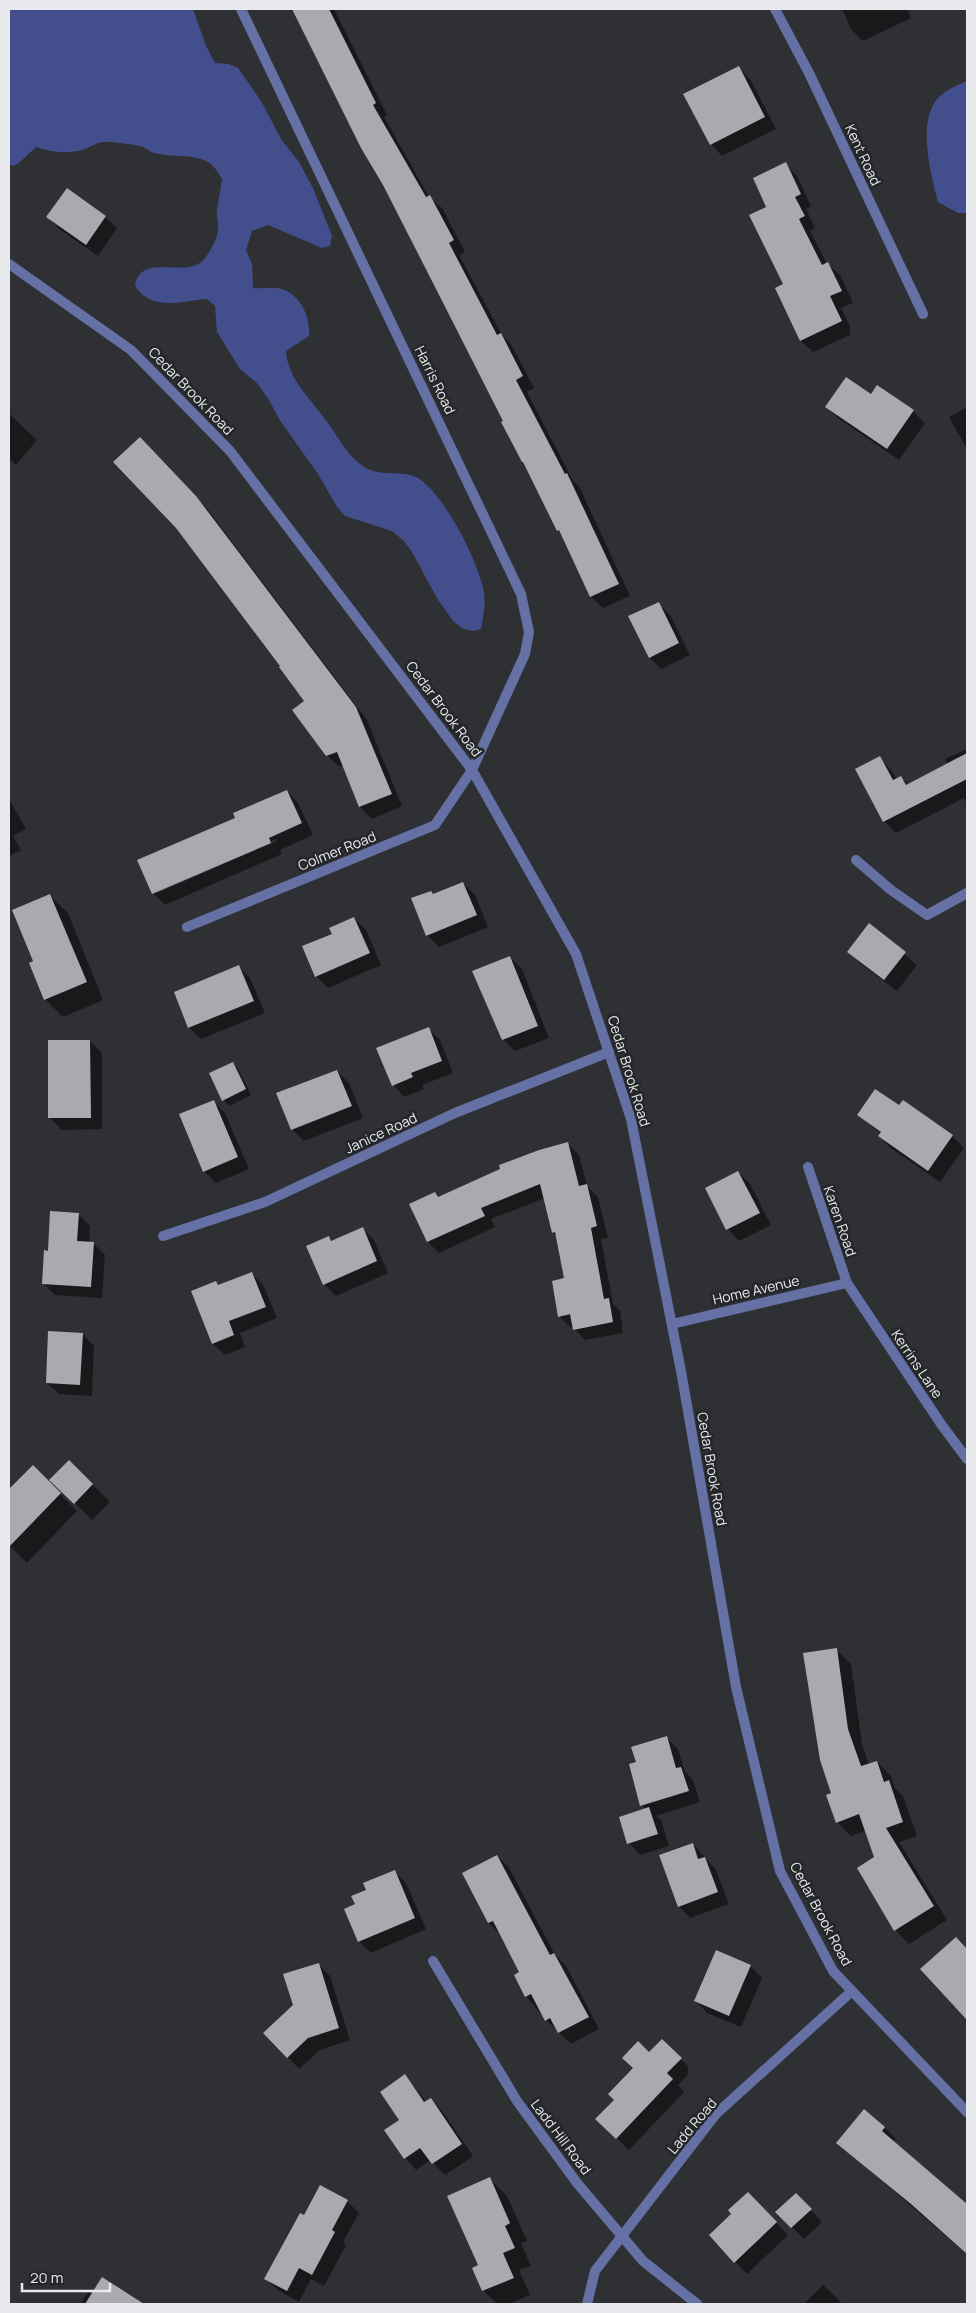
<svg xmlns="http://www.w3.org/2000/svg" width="976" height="2313" font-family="Manrope,sans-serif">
  <rect width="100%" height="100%" fill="#2f3034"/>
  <path fill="#434f8d" d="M 9,9 L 193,9 L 206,46 L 215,63 L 229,64 L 238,68 L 261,101 L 281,139 L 299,162 L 313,188 L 332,236 L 330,246 L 322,248 L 268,225 L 252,231 L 246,250 L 252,264 L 253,288 C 261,289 269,287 277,288 C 299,291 311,316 309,336 L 286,351 C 287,377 310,399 325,419 C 337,434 346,455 363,466 C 379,478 402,469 418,478 C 445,495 478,561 484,592 C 486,605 483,616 481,629 L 473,631 L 462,628 L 454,622 L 438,600 L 412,552 L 403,540 L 392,531 L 345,516 L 337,507 L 318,474 L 279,419 L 269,400 L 257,383 L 240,369 L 217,332 L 215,306 L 207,299 C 181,301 152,312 135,286 C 141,250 189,282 206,257 C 211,249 218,238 218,229 C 219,223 216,216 217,210 C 218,200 221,190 222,179 C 219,174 214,165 208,162 C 194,154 174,157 159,154 C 152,153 150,151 145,148 C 138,144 112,142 103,142 C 95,143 89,148 82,150 C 68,154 49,152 37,147 C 28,153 23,161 14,166 L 9,164 Z
    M 967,81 L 967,213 L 958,213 L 938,202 C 931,175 917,124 937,99 C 944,91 957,85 967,81 Z"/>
  <path fill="#0007" fill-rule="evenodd" d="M 293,9 L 334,9 L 387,115 L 384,117 L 429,197 L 442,208 L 465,252 L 459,255 L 502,335 L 512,346 L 534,388 L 527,392 L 573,481 L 579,486 L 630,596 L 603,608 L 591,597 L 563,535 L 558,530 L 505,422 L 384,185 L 362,147 Z
    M 842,9 L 907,9 L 911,18 L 863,41 L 851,29 Z
    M 739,68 L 750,79 L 776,129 L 722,156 L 711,144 Z
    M 785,164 L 797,176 L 811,206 L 806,209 L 815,228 L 810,231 L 827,264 L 840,275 L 853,303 L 841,308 L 850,326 L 850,335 L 813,352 L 801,341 L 776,289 L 785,285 L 768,207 Z
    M 48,217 L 105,217 L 117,228 L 98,256 L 59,229 Z
    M 871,396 L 913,411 L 925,423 L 899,460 L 838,418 L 826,407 Z
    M 967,407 L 967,449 L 949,417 Z
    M 9,414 L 37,440 L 16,465 L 9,458 Z
    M 151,450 L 208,510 L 367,720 L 402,806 L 372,819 L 360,807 L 344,765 L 339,767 L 327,755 L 306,701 Z
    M 658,603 L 670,615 L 690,655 L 661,669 L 650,658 Z
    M 967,749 L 967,805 L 964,798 L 896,833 L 884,821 L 879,758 L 891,770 L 897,779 L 900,777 L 909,785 L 948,765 L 945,759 Z
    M 287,791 L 298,803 L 313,835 L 280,850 L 282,854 L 165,905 L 153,893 L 237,819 ZM 276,839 L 277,841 L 157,893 L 157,890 Z
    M 9,799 L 26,829 L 13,836 L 21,850 L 9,856 Z
    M 463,883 L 475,895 L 488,927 L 439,947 L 427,935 L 431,892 L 434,895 Z
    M 50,896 L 68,913 L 103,1000 L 63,1017 L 45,999 L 35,961 Z
    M 354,918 L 366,930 L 381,965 L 328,988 L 316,976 L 333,934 Z
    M 869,925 L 917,965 L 897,991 L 861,964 L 849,952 Z
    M 510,957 L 522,969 L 549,1038 L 515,1051 L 503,1039 Z
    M 239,967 L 250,978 L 265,1013 L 201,1039 L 189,1027 Z
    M 428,1029 L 440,1040 L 453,1073 L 422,1085 L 424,1089 L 404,1097 L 393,1085 Z
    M 90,1041 L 102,1053 L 102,1129 L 62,1130 L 50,1118 Z
    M 233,1063 L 238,1069 L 251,1095 L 229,1106 L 224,1100 L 211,1074 Z
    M 337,1071 L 349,1083 L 363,1118 L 304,1141 L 292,1129 Z
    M 213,1101 L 225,1113 L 249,1169 L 216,1183 L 204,1171 Z
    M 903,1102 L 952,1136 L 964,1148 L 940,1182 L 891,1148 L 879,1136 L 881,1134 L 859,1115 L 899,1107 Z
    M 568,1144 L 579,1155 L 587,1186 L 598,1197 L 608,1238 L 601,1239 L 613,1304 L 620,1311 L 623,1333 L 585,1340 L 573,1327 L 570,1327 L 559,1316 L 566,1279 L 557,1237 L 553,1233 L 545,1198 L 491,1219 L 495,1227 L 439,1253 L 428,1242 L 411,1205 L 435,1193 L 439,1198 ZM 566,1314 L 576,1314 L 566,1316 Z
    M 738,1172 L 750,1184 L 771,1225 L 739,1241 L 728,1229 L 707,1188 Z
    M 78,1214 L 90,1226 L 89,1243 L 93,1243 L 105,1255 L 102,1298 L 55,1295 L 43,1283 L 49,1252 Z
    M 362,1228 L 374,1240 L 388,1273 L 336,1296 L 324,1284 L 329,1237 L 333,1241 Z
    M 252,1274 L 263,1285 L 277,1318 L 240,1333 L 245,1347 L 225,1355 L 213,1344 L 216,1283 L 220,1286 Z
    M 83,1334 L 94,1346 L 92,1396 L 59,1394 L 47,1383 Z
    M 69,1461 L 110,1502 L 92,1520 L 51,1480 Z
    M 33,1467 L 77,1511 L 27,1563 L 9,1545 L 9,1491 Z
    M 837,1650 L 851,1664 L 862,1744 L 869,1765 L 877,1762 L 891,1776 L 895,1788 L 903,1796 L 917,1836 L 899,1842 L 947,1920 L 909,1944 L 895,1930 L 876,1858 L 866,1831 L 851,1836 L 837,1822 L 833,1794 Z
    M 666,1737 L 678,1749 L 685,1772 L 693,1780 L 700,1802 L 656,1816 L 661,1820 L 669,1846 L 640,1855 L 629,1843 L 646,1809 L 641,1805 L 637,1763 Z
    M 693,1844 L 716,1870 L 729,1904 L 690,1918 L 679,1906 Z
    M 497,1856 L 509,1868 L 555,1955 L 566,1966 L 599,2029 L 571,2044 L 546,2020 L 526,1996 L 521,1972 L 500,1934 L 489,1923 Z
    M 394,1871 L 406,1883 L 426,1929 L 371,1953 L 359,1941 L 356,1905 L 367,1890 Z
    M 956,1938 L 967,1949 L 967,2019 L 922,1969 Z
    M 318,1964 L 330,1976 L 350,2040 L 320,2050 L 299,2069 L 265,2033 L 294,2005 Z
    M 750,1966 L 762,1978 L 741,2027 L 707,2013 L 696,2001 Z
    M 649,2054 L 676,2054 L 688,2066 L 688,2075 L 678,2085 L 684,2092 L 629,2150 L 597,2119 L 615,2100 Z
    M 405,2076 L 427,2102 L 431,2099 L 442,2111 L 473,2156 L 445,2175 L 430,2160 L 416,2170 L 405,2158 L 401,2120 Z
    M 885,2128 L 896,2139 L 893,2143 L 967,2206 L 967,2254 L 838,2143 Z
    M 490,2179 L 507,2196 L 527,2241 L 521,2243 L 531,2266 L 519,2270 L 530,2295 L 509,2304 L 497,2304 L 483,2290 L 480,2266 Z
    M 796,2194 L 822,2222 L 804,2239 L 777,2212 Z
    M 347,2201 L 359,2213 L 343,2242 L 346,2245 L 324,2286 L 311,2279 L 299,2302 L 278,2290 L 266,2279 L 304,2217 Z
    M 759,2205 L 788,2235 L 747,2274 L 710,2236 Z
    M 823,2285 L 843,2304 L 804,2304 Z
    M 88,2292 L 93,2295 L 141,2304 L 80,2304 Z"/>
  <path fill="#a9aaaf" d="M 292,9 L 329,9 L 376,103 L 373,105 L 426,197 L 430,195 L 454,240 L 449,243 L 497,335 L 501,333 L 523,376 L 516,380 L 565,474 L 567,473 L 619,584 L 590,597 L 559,530 L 557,531 L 523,462 L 522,462 L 501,422 L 503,421 L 433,283 L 383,185 L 361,148 Z
    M 739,66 L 765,117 L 710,145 L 683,94 Z
    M 786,162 L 801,194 L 795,197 L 805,216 L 799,219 L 822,265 L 828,262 L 842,291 L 830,296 L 842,321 L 800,341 L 775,288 L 783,284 L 749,215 L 766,207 L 753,178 Z
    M 67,188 L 106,216 L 86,245 L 46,217 Z
    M 846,377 L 871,394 L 877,385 L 914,410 L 887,449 L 825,407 Z
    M 140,437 L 196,496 L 356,707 L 392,794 L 359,807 L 337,752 L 326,756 L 292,710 L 304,701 L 279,667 L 280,666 L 176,528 L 113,462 Z
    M 659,602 L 679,643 L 649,658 L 628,616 Z
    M 967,753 L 967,779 L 883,822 L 855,769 L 880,756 L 893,780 L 901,776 L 906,785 Z
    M 287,790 L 302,823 L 269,838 L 271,843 L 152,894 L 137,860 L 235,818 L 233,813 Z
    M 463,882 L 477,915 L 426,936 L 411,898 L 431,891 L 433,894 Z
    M 50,894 L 87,982 L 44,1000 L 29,963 L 33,961 L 12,910 Z
    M 354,917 L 370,953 L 315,977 L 302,946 L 332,934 L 329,928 Z
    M 869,923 L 906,952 L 884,980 L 847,952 Z
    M 510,956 L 538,1026 L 502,1040 L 472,971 Z
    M 239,965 L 254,1001 L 188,1028 L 174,992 Z
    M 429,1027 L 442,1061 L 411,1073 L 413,1077 L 392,1086 L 376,1048 Z
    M 48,1040 L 90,1040 L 91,1118 L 48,1118 Z
    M 233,1062 L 246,1089 L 222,1101 L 209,1073 Z
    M 337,1070 L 352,1106 L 291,1130 L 276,1093 Z
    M 875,1089 L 899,1105 L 903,1100 L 953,1135 L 928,1171 L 878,1136 L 881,1132 L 857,1115 Z
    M 214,1100 L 238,1157 L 203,1172 L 179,1114 Z
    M 568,1142 L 579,1186 L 587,1184 L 597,1226 L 591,1228 L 604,1299 L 609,1298 L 613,1322 L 573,1330 L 570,1314 L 558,1317 L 552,1281 L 564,1278 L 555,1232 L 552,1233 L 540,1184 L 481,1208 L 485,1216 L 427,1242 L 409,1204 L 435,1192 L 438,1197 L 500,1169 L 499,1165 L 539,1150 Z
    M 738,1171 L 760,1213 L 726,1230 L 705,1188 Z
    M 50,1211 L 79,1213 L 77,1241 L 94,1242 L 91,1287 L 42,1284 L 44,1250 L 48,1251 Z
    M 363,1227 L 377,1261 L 323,1285 L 306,1246 L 329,1236 L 331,1241 Z
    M 252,1272 L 266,1307 L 229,1321 L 234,1335 L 212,1344 L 191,1291 L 216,1281 L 218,1285 Z
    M 48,1331 L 83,1333 L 80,1385 L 46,1383 Z
    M 69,1460 L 93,1484 L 74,1504 L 49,1480 Z
    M 33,1465 L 61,1493 L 9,1547 L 9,1489 Z
    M 837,1648 L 848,1729 L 861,1766 L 877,1761 L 884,1782 L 889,1780 L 903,1822 L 886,1828 L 934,1906 L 894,1931 L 857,1868 L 874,1857 L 859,1814 L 836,1823 L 826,1795 L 831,1793 L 820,1760 L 803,1653 Z
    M 667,1736 L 676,1768 L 681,1767 L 689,1791 L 640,1806 L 629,1764 L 636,1762 L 631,1747 Z
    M 649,1807 L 658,1834 L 627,1844 L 619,1817 Z
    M 693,1843 L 698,1859 L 705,1857 L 718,1892 L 678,1907 L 659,1855 Z
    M 497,1855 L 550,1955 L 554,1953 L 589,2017 L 558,2033 L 550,2018 L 545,2021 L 531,1994 L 525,1997 L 514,1975 L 519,1972 L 493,1921 L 488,1923 L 462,1873 Z
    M 395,1870 L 415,1918 L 358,1942 L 344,1909 L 355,1904 L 351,1896 L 366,1890 L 363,1883 Z
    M 956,1937 L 967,1949 L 967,2020 L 920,1969 Z
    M 716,1950 L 751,1965 L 729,2016 L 694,2001 Z
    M 319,1963 L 339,2028 L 308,2038 L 287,2058 L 263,2033 L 293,2005 L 283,1974 Z
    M 662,2039 L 682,2058 L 667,2073 L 673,2079 L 616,2139 L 595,2119 L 614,2100 L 608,2094 L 633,2068 L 622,2058 L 638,2041 L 649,2052 Z
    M 405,2074 L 424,2102 L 431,2098 L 462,2144 L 432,2164 L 420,2148 L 404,2159 L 384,2130 L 399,2120 L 380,2092 Z
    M 864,2109 L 885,2127 L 882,2131 L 967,2204 L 967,2254 L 911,2204 L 836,2143 Z
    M 490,2177 L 510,2223 L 505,2226 L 515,2248 L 503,2253 L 514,2278 L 482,2291 L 472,2268 L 478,2265 L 447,2196 Z
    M 320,2185 L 348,2200 L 332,2230 L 335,2232 L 312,2275 L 299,2268 L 287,2291 L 264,2279 L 300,2213 L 304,2215 Z
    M 748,2192 L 777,2222 L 734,2263 L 709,2235 L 731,2214 L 728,2210 Z
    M 796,2193 L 812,2209 L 791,2228 L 775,2212 Z
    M 102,2277 L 144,2304 L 85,2304 Z"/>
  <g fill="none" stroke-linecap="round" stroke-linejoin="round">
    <path stroke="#6571a5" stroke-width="10" d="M 775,9 L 809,73 L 923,314
      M 856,860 L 891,890 L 927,915 L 967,893
      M 187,927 L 435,825 L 472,770 L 525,654 L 529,632 L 521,594 L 241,9
      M 808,1167 L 847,1283 L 941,1424 L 967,1459
      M 163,1236 L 265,1202 L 455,1113 L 609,1052
      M 672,1324 L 847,1283
      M 433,1961 L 517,2101 L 577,2183 L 643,2261 L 697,2304
      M 587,2304 L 595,2271 L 716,2114 L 852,1991"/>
    <path stroke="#6571a5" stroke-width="10" d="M 9,264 L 131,350 L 230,451 L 472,770 L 576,954 L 631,1119 L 681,1371 L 736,1687 L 780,1871 L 833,1971 L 967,2112"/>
  </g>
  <g text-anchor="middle" stroke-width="5" stroke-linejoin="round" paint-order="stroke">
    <g font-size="14" fill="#e9eaed" stroke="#25262a">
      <text transform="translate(863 155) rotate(65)" y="5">Kent Road</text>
      <text transform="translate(435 380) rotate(64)" y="5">Harris Road</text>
      <text transform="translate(191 391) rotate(46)" y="5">Cedar Brook Road</text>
      <text transform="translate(444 709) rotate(53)" y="5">Cedar Brook Road</text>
      <text transform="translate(337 851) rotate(-22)" y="5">Colmer Road</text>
      <text transform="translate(629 1071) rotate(73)" y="5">Cedar Brook Road</text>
      <text transform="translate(381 1133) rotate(-25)" y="5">Janice Road</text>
      <text transform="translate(840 1221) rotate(71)" y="5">Karen Road</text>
      <text transform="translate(756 1290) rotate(-13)" y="5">Home Avenue</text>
      <text transform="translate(917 1364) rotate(56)" y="5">Kerrins Lane</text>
      <text transform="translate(712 1469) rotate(80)" y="5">Cedar Brook Road</text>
      <text transform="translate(821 1914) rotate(62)" y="5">Cedar Brook Road</text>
      <text transform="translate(692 2126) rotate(-50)" y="5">Ladd Road</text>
      <text transform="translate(561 2137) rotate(53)" y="5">Ladd Hill Road</text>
    </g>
  </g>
  <rect width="976" height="2313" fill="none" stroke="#e9eaed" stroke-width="20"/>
  <path d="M22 2283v8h88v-8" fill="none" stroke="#e9eaed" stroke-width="2.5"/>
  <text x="30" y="2283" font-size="15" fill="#e9eaed" stroke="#25262a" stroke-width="4" paint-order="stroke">20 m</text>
</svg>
